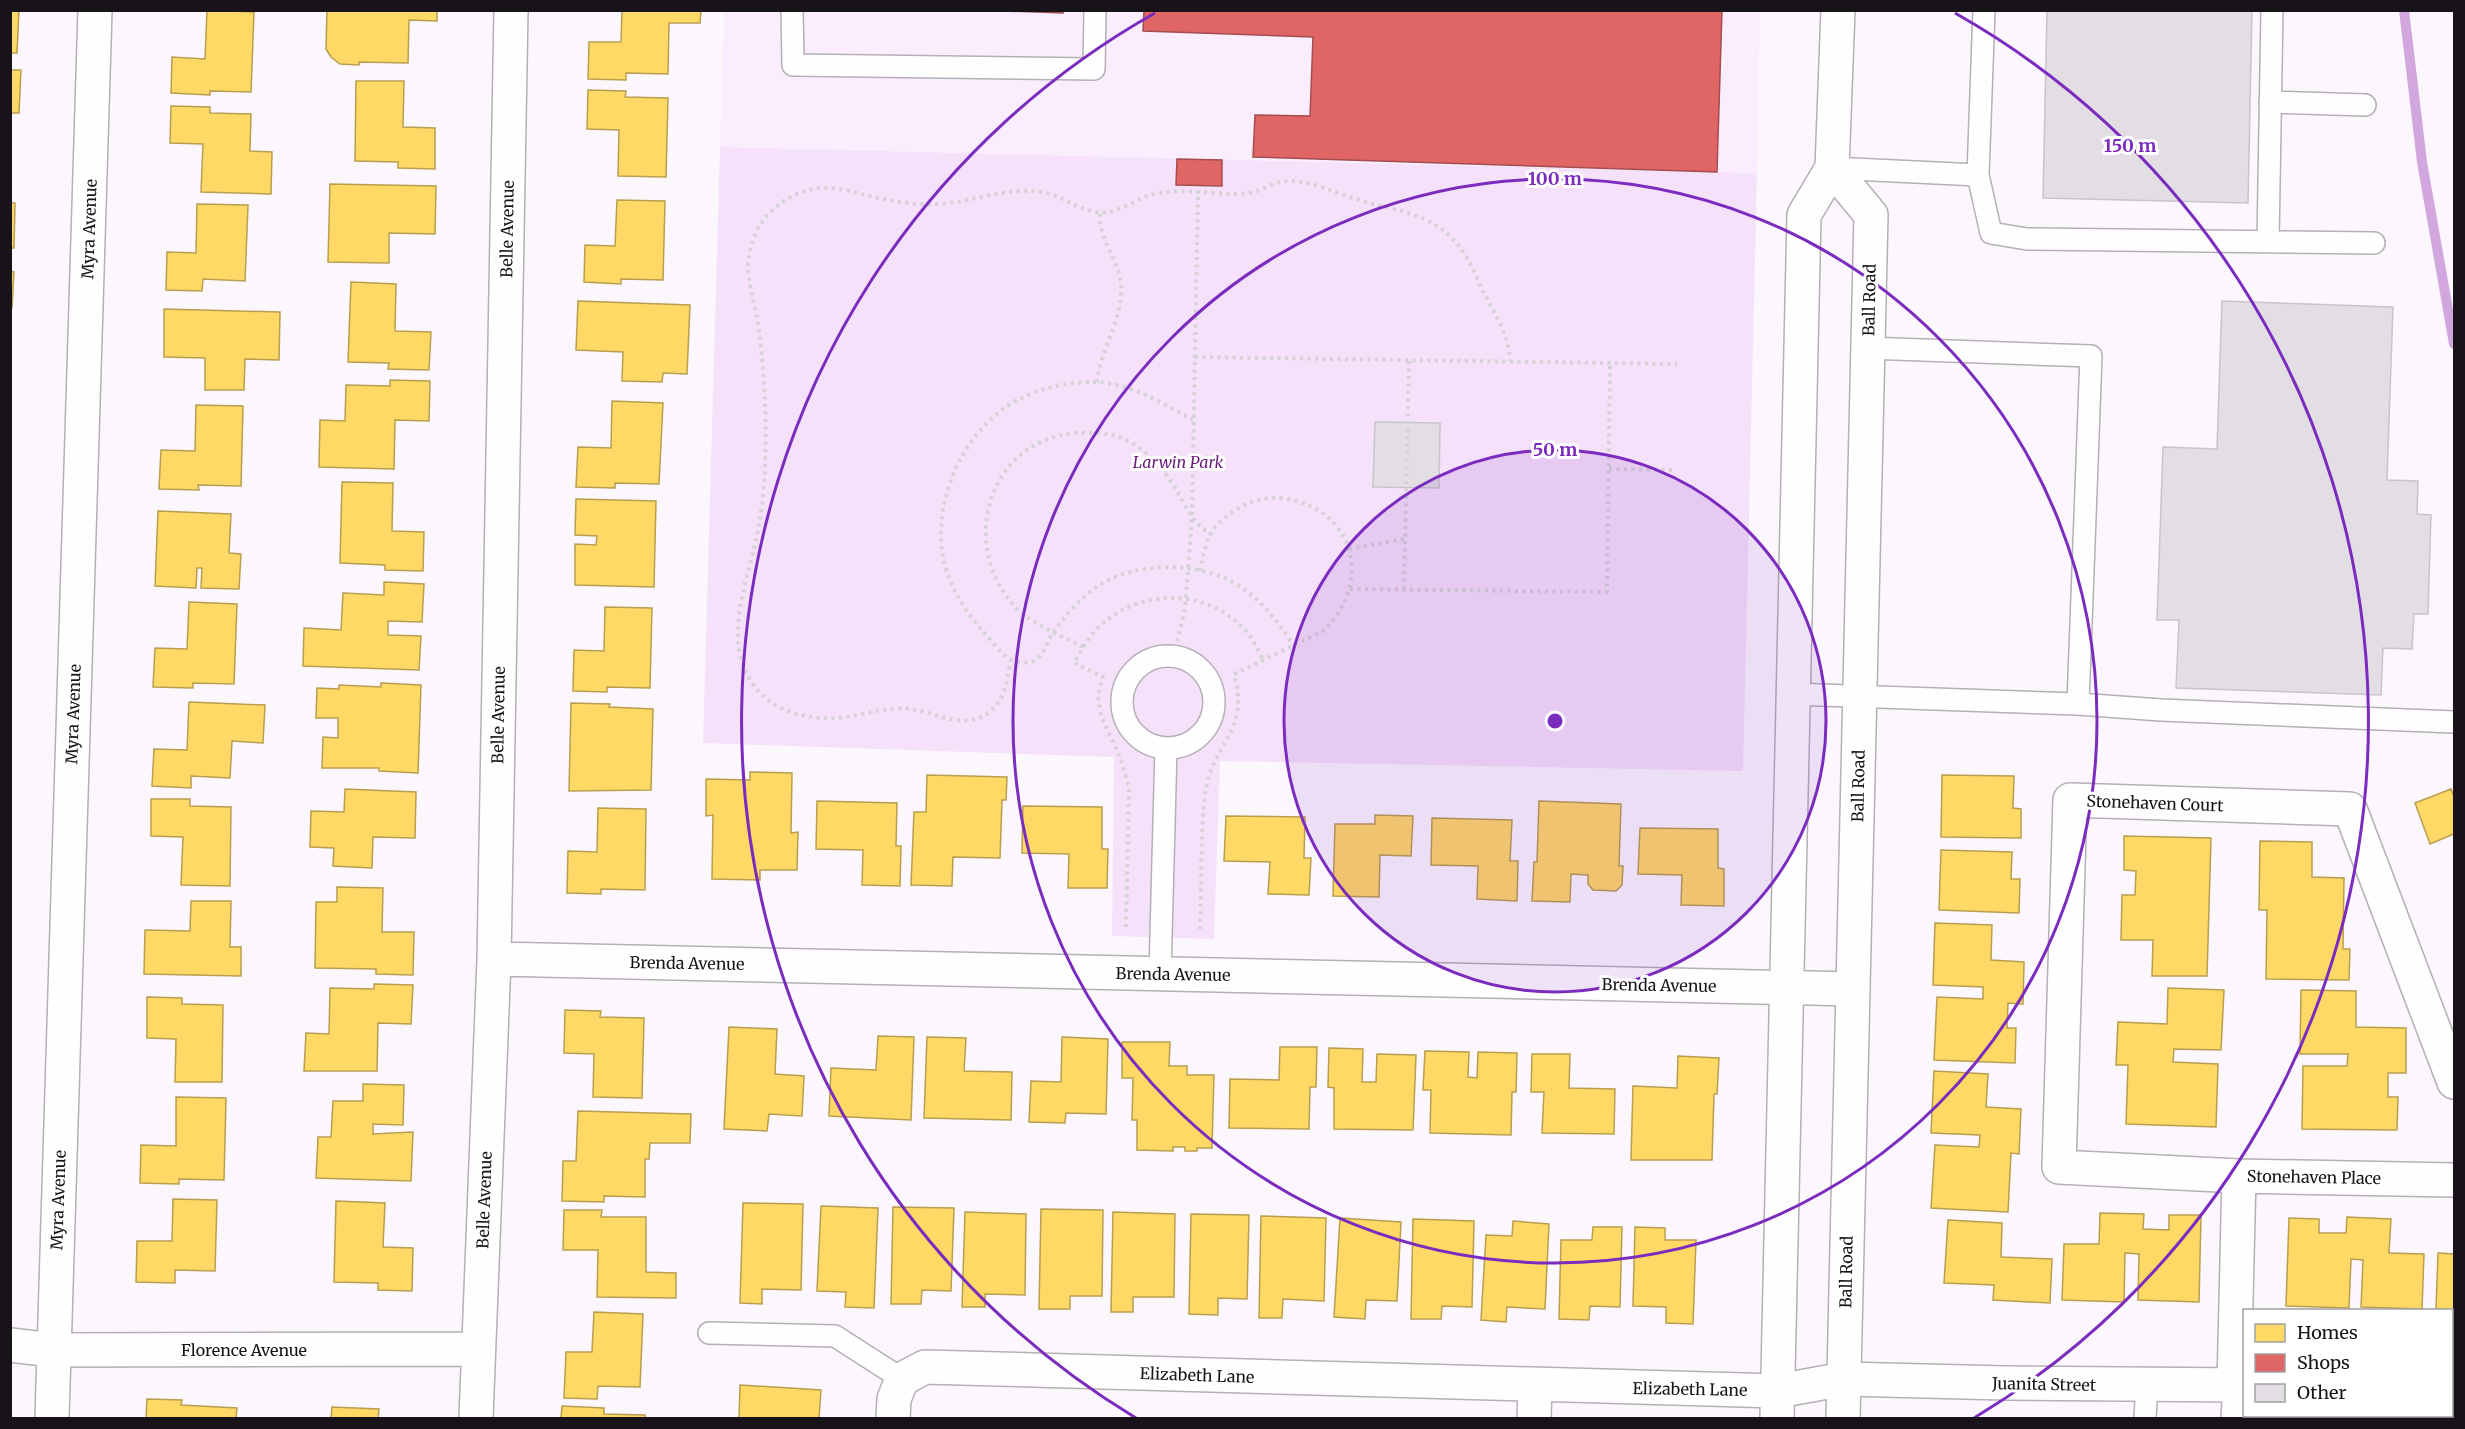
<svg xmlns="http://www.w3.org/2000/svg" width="2465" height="1429" font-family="Merriweather,serif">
  <rect width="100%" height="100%" fill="#fcf7fd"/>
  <path fill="#faeefe" d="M 724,11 L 1760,11 L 1757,173 L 720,147 Z"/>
  <path fill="#f5e1fa" d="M 720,147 L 1757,173 L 1743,771 L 1220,761 L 1214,939 L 1112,936 L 1114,757 L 703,743 Z"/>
  <path fill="#ffd966" stroke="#b99e4f" stroke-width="1.5" d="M 10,10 L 19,10 L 17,53 L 10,53 Z
    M 207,10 L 254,12 L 251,92 L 210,91 L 210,95 L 171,93 L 172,57 L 205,59 Z
    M 327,10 L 437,10 L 437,21 L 409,20 L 408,63 L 359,62 L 359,65 L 340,64 L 331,57 L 326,49 Z
    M 622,10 L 701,10 L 700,23 L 669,23 L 668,74 L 626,73 L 626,80 L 588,79 L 589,42 L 621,42 Z
    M 10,70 L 21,70 L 19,113 L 10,113 Z
    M 356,81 L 404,81 L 403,127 L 435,128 L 435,169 L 398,168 L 398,162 L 355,161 Z
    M 588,90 L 626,91 L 625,97 L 668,98 L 666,177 L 618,176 L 619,130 L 587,129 Z
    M 171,106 L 210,107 L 210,113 L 251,114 L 250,151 L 272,152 L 271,194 L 201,192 L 203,144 L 170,143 Z
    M 330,184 L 436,186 L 435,234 L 389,233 L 389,263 L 328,262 Z
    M 617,200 L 665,201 L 663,280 L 621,279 L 621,284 L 584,282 L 585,245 L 615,246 Z
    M 10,203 L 15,203 L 14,248 L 10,248 Z
    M 197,204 L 248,205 L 245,281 L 203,279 L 202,291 L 166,290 L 167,252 L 196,253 Z
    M 10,271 L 14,272 L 12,308 L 10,308 Z
    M 351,282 L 396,284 L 395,331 L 431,332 L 429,370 L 388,369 L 389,363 L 348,362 Z
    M 578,301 L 690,305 L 687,374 L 663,373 L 662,382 L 622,381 L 623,352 L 576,350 Z
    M 164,309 L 280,312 L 279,360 L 245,359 L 244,390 L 205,390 L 205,358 L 164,357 Z
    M 390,380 L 430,381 L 429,421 L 395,420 L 394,469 L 319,467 L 320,420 L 345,421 L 346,385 L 390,386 Z
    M 612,401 L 663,403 L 659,484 L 615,483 L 615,488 L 576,487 L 578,447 L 611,448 Z
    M 196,405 L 243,406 L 241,486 L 198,485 L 199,490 L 159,489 L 161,450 L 195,451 Z
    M 342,482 L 393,483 L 392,531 L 424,532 L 423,571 L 385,570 L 385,565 L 340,563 Z
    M 576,499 L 656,501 L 654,587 L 575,585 L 575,544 L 596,545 L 597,536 L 575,535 Z
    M 158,511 L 231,514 L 229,553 L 241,554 L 239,589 L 201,588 L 202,568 L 197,568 L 196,588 L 155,586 Z
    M 384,582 L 424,584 L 422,622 L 388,621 L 388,635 L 421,636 L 419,670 L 303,666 L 304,628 L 341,630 L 343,593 L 384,595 Z
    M 189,602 L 237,604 L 234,684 L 193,683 L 193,688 L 153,687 L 155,648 L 187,649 Z
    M 605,607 L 652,608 L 650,688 L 607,687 L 607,692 L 573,691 L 574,650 L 604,651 Z
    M 381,683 L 421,685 L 418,773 L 379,771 L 379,768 L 322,768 L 323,737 L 338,738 L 338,718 L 316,718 L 317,688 L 339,689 L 339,685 L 381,687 Z
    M 189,702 L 265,705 L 263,743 L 232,741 L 230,778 L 191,776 L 191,788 L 152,786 L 154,749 L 187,750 Z
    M 571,703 L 610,704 L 609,707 L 653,709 L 651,790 L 569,791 Z
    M 750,772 L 792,773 L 791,833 L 798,832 L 797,870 L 760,870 L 760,880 L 712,879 L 713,815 L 706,816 L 706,779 L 750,780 Z
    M 927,775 L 1007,777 L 1006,800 L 1002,800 L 1000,858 L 953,857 L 952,886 L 911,885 L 914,812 L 926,812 Z
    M 1942,775 L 2014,776 L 2013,808 L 2021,809 L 2021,838 L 1941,837 Z
    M 345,789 L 416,792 L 415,838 L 373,837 L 372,868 L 333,866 L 334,848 L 310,847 L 311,811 L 344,812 Z
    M 2451,789 L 2454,797 L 2454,834 L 2430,844 L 2415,803 Z
    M 151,799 L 190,799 L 190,806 L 231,807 L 230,886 L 181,885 L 183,837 L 151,836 Z
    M 817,801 L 897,803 L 896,846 L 901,846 L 900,886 L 862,885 L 863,850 L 816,849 Z
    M 1539,801 L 1621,804 L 1619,866 L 1623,866 L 1622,885 L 1616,891 L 1593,890 L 1588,884 L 1588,875 L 1571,874 L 1570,902 L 1532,901 L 1534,862 L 1537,862 Z
    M 1023,806 L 1102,807 L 1102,849 L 1108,849 L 1107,888 L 1068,888 L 1069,854 L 1022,853 Z
    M 598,808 L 646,809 L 645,890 L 601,889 L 601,894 L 567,893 L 568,851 L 597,852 Z
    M 1375,815 L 1413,816 L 1411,856 L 1380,855 L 1379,897 L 1333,896 L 1335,824 L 1375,824 Z
    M 1226,816 L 1305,817 L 1304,858 L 1311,858 L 1309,895 L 1268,894 L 1270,862 L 1224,861 Z
    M 1432,818 L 1512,820 L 1510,861 L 1518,861 L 1517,901 L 1477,899 L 1478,866 L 1431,865 Z
    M 1640,828 L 1718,829 L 1718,868 L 1724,869 L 1724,906 L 1681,905 L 1682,875 L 1638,874 Z
    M 2124,836 L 2211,838 L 2207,976 L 2152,976 L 2153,940 L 2121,940 L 2122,895 L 2135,895 L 2136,871 L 2124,870 Z
    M 2260,841 L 2312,842 L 2312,877 L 2344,878 L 2343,949 L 2350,949 L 2349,980 L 2266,979 L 2267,910 L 2259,910 Z
    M 1941,850 L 2012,852 L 2011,879 L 2020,879 L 2019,913 L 1939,910 Z
    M 337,887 L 383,888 L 382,932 L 414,932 L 413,975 L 376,974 L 376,969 L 315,968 L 316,902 L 337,902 Z
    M 191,901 L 231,901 L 230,947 L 241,947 L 241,976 L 144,974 L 145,930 L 190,931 Z
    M 1935,923 L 1992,925 L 1991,960 L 2024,962 L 2023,1004 L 2008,1003 L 2007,1028 L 2016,1028 L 2015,1063 L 1934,1060 L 1937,997 L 1983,999 L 1983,987 L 1933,985 Z
    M 374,984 L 413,985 L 411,1024 L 378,1023 L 377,1071 L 304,1071 L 306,1033 L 329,1034 L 330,988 L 374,989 Z
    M 2168,988 L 2224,990 L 2221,1050 L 2174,1049 L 2173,1062 L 2218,1064 L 2216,1127 L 2126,1124 L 2128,1065 L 2116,1065 L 2118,1022 L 2167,1024 Z
    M 2301,990 L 2356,991 L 2356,1027 L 2406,1028 L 2406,1073 L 2388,1073 L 2388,1097 L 2398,1097 L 2397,1130 L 2302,1129 L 2303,1066 L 2347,1066 L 2348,1054 L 2300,1054 Z
    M 147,997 L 182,998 L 182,1004 L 223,1005 L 222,1082 L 175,1082 L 176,1039 L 147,1038 Z
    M 565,1010 L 601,1011 L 600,1017 L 644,1018 L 642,1098 L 593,1097 L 594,1054 L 564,1053 Z
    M 729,1027 L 777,1029 L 775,1074 L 804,1076 L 802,1116 L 769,1114 L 767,1131 L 724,1129 Z
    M 878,1036 L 914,1037 L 911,1120 L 829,1116 L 831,1068 L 876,1070 Z
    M 927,1037 L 966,1038 L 964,1071 L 1012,1072 L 1011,1120 L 924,1118 Z
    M 1062,1037 L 1108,1039 L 1106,1114 L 1066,1113 L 1065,1123 L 1029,1122 L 1031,1081 L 1061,1082 Z
    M 1122,1042 L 1170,1042 L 1169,1066 L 1187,1066 L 1187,1075 L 1214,1075 L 1212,1148 L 1197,1148 L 1197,1151 L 1185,1151 L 1185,1147 L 1173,1147 L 1173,1151 L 1137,1150 L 1137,1120 L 1132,1120 L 1133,1078 L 1122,1078 Z
    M 1280,1047 L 1317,1047 L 1316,1087 L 1310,1087 L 1309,1129 L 1229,1128 L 1230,1079 L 1279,1080 Z
    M 1329,1048 L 1363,1049 L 1362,1082 L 1376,1082 L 1377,1054 L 1416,1055 L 1413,1130 L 1334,1129 L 1334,1088 L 1328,1087 Z
    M 1425,1051 L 1469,1052 L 1468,1077 L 1477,1078 L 1478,1052 L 1517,1053 L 1516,1092 L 1512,1092 L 1511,1135 L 1430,1133 L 1431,1090 L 1423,1090 Z
    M 1532,1054 L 1570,1054 L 1569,1088 L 1615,1089 L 1614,1134 L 1542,1133 L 1544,1092 L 1531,1092 Z
    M 1678,1056 L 1719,1058 L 1717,1094 L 1714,1094 L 1712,1160 L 1631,1160 L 1633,1086 L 1677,1088 Z
    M 1934,1071 L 1988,1074 L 1986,1107 L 2021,1109 L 2019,1154 L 2011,1153 L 2008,1212 L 1931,1208 L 1935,1145 L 1979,1147 L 1980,1135 L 1931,1133 Z
    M 363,1084 L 404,1085 L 403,1125 L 373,1124 L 373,1134 L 413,1132 L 411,1181 L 316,1178 L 318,1137 L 331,1137 L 333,1101 L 363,1101 Z
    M 176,1097 L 226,1098 L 224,1180 L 179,1179 L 179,1184 L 140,1183 L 141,1145 L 176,1146 Z
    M 578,1111 L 691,1114 L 690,1143 L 650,1143 L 649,1159 L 645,1159 L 645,1197 L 604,1196 L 604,1202 L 562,1201 L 563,1161 L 576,1161 Z
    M 173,1199 L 217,1200 L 215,1271 L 175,1270 L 175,1283 L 136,1282 L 137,1241 L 172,1241 Z
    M 336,1201 L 385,1203 L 383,1247 L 413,1248 L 412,1291 L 378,1290 L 378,1283 L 334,1282 Z
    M 743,1203 L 803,1204 L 801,1290 L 762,1289 L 762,1304 L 740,1303 Z
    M 821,1206 L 878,1208 L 874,1308 L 845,1307 L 846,1292 L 817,1291 Z
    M 893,1207 L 954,1208 L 951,1291 L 922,1290 L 921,1304 L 891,1304 Z
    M 1041,1209 L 1103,1210 L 1102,1296 L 1070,1296 L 1070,1309 L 1039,1309 Z
    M 564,1210 L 602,1210 L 601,1217 L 646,1217 L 646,1272 L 676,1273 L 676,1298 L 597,1297 L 598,1250 L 563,1250 Z
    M 965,1212 L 1026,1214 L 1025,1295 L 985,1294 L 985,1307 L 962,1307 Z
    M 1113,1212 L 1175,1214 L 1174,1297 L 1133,1297 L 1133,1312 L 1111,1312 Z
    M 2100,1213 L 2144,1214 L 2143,1229 L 2169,1230 L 2169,1215 L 2201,1215 L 2199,1302 L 2138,1300 L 2139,1254 L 2125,1253 L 2124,1302 L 2062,1300 L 2064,1244 L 2099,1244 Z
    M 1191,1214 L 1249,1215 L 1247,1299 L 1218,1298 L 1218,1315 L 1189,1314 Z
    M 1261,1216 L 1326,1218 L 1324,1301 L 1283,1299 L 1282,1318 L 1259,1318 Z
    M 2347,1217 L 2391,1219 L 2389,1253 L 2424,1254 L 2422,1309 L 2361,1307 L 2363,1260 L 2351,1259 L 2349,1308 L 2286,1306 L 2289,1218 L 2319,1219 L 2319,1233 L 2346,1233 Z
    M 1340,1218 L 1401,1222 L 1397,1301 L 1366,1300 L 1365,1319 L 1334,1317 Z
    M 1413,1219 L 1474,1221 L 1472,1307 L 1442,1306 L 1441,1319 L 1411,1319 Z
    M 1948,1220 L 2002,1223 L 2001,1257 L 2052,1259 L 2050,1303 L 1993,1300 L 1994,1285 L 1944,1283 Z
    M 1513,1221 L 1549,1224 L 1545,1309 L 1507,1307 L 1506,1322 L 1481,1320 L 1486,1235 L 1512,1236 Z
    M 1593,1227 L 1622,1227 L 1620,1307 L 1590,1306 L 1589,1320 L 1559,1319 L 1561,1240 L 1592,1240 Z
    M 1635,1227 L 1665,1228 L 1665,1240 L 1696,1240 L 1693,1324 L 1666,1323 L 1666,1307 L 1633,1306 Z
    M 2438,1253 L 2454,1254 L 2454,1310 L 2436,1309 Z
    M 594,1312 L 643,1314 L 640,1387 L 598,1386 L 597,1399 L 564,1398 L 566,1352 L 592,1352 Z
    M 740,1385 L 821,1390 L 819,1418 L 739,1418 Z
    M 147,1399 L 182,1400 L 181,1405 L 237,1408 L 236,1418 L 146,1418 Z
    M 562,1406 L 604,1408 L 604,1414 L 645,1415 L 645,1418 L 561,1418 Z
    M 332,1407 L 379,1409 L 378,1418 L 331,1418 Z"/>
  <path fill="#e06666" stroke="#a44d4f" stroke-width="1.5" d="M 979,10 L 1063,10 L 1063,13 Z
    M 1144,10 L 1722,10 L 1717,172 L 1253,157 L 1255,115 L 1310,116 L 1313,37 L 1143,31 Z
    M 1177,159 L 1222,160 L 1222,186 L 1176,185 Z"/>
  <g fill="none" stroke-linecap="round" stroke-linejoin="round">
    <path stroke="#d2a6de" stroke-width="10" d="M 2404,10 L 2422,162 L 2454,344"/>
  </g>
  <path fill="#e2dee4" stroke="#c9c4ca" stroke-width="1.5" d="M 2047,10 L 2252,10 L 2248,203 L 2043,198 Z
    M 2222,301 L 2393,307 L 2387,480 L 2418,481 L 2417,514 L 2431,515 L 2428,614 L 2414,614 L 2412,649 L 2383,648 L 2381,695 L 2176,688 L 2179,620 L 2157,620 L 2163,447 L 2217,449 Z
    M 1375,422 L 1440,423 L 1439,488 L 1373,487 Z"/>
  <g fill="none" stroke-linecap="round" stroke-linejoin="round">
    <g stroke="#b4b0b5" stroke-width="24">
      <path id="service" d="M 792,10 L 793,65 L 1094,69 L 1095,10
        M 2270,102 L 2365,105
        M 1832,168 L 1978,175 L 1991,233 L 2027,239 L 2374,243
        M 1978,175 L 1984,10
        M 2268,241 L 2272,10
        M1122 702a46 46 0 1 1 92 0a46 46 0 1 1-92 0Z
        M 1793,694 L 2078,704 L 2091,356 L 1867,348
        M 2078,704 L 2161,710 L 2454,722
        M 1160,974 L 1166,748
        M 709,1333 L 835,1336 L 902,1379
        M 2145,1418 L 2147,1385
        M 2232,1418 L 2234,1385"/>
    </g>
    <g stroke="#b4b0b5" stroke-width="36">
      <path id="minor" d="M 494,959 L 1853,989
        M 2239,1176 L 2059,1167 L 2070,800 L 2350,809 L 2454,1082
        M 10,1345 L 53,1350 L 478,1349
        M 2234,1385 L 2239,1176 L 2454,1180
        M 2452,1391 L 2454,1391
        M 52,1418 L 95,10
        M 476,1418 L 494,959 L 511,10
        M 893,1418 L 894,1399 L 902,1379 L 925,1367 L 1778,1391 L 1844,1379 L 2005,1383 L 2244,1385
        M 1534,1418 L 1535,1385"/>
    </g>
    <g stroke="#b4b0b5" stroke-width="36">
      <path id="primary" d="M 1832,168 L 1871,215 L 1843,1418
        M 1777,1418 L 1804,215 L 1832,168 L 1838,10"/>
    </g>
    <path stroke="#d4d2d4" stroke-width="4" stroke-dasharray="3 4.5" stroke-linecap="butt" d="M 1195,357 L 1677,364
      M 1097,382 C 1101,347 1124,318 1121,284 C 1118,257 1099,242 1100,214
      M 1193,420 C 1164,404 1132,384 1097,382 C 1070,381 1038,388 1014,402 C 962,432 931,503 944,562 C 950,586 965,611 981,629 C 990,639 999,652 1010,659 C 1016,663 1028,664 1035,660 C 1045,654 1048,639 1055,630 C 1063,618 1074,606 1085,596 C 1123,560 1200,558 1242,588 C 1264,603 1279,623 1293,645
      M 1609,469 L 1674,470
      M 1349,549 L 1405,539
      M 1200,571 C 1202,559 1205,546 1210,535 C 1215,525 1226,516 1236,510 C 1252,499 1269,496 1288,499 C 1357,512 1372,585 1323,631 L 1234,674 C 1251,733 1211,743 1205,795 C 1200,839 1202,885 1200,929
      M 1350,589 L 1607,592 L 1610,363
      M 1404,589 L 1409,360
      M 1083,647 C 1059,634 1027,623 1010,601 C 959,538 992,438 1077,433 C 1092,432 1109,433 1122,438 C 1146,448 1165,470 1177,491 C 1187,508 1193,524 1211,534
      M 1174,656 L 1185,608 L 1192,517 L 1198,192
      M 1011,659 C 1007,681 1005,705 983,716 C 961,728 933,712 910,709 C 884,706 862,716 837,718 C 808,720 773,711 755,687 C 717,638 753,572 760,519 C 763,501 765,481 765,462 C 767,417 764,373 759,330 C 756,308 748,286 748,264 C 749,251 753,237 760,225 C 771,207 792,193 813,189 C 832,185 852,192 870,196 C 891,201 914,205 936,204 C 971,203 1006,186 1042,192 C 1061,195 1076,209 1096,212 C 1118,216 1136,197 1158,193 C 1188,188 1219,196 1249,193 C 1263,191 1273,181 1288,181 C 1313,181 1336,193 1359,200 C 1397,211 1437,214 1461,249 C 1471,262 1477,279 1484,293 C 1496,316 1509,335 1510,361
      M 1126,927 L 1129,787 L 1120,757 L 1101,716 L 1098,696 L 1103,677 L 1074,663 C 1080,653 1086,641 1094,632 C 1131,590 1200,586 1240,625 C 1251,635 1257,647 1263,660"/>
    <use href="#service" stroke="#fffeff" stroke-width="21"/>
    <use href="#minor" stroke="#fffeff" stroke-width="33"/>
    <use href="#primary" stroke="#fffeff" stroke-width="33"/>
  </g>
  <circle cx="1555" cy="721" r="271" fill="#7b2cbf" fill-opacity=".12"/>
  <g fill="none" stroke="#7b2cbf" stroke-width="3">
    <circle cx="1555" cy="721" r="271"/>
    <circle cx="1555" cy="721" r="542"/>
    <path d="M1136 1418A813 813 0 0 1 1155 13M1955 13A813 813 0 0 1 1974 1418"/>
  </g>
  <g text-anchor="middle" stroke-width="6" stroke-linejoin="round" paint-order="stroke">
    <g font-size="16" fill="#171318" stroke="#fff">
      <text transform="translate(89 229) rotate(-88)" y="6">Myra Avenue</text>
      <text transform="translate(507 229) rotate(-89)" y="6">Belle Avenue</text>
      <text transform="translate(1869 300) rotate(-89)" y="6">Ball Road</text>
      <text transform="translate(73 714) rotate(-88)" y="6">Myra Avenue</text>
      <text transform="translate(498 715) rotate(-89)" y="6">Belle Avenue</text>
      <text transform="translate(1858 786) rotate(-89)" y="6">Ball Road</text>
      <text transform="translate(2155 803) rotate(2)" y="6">Stonehaven Court</text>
      <text transform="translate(687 963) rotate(1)" y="6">Brenda Avenue</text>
      <text transform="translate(1173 974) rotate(1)" y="6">Brenda Avenue</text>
      <text transform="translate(1659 985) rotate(1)" y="6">Brenda Avenue</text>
      <text transform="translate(2314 1177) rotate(1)" y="6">Stonehaven Place</text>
      <text transform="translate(58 1200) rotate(-88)" y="6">Myra Avenue</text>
      <text transform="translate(484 1200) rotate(-88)" y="6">Belle Avenue</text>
      <text transform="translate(1846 1272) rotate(-89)" y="6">Ball Road</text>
      <text x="244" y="1356">Florence Avenue</text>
      <text transform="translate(1197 1375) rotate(2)" y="6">Elizabeth Lane</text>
      <text transform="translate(2044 1384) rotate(1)" y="6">Juanita Street</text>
      <text transform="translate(1690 1389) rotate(1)" y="6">Elizabeth Lane</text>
    </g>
    <g font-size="16" font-style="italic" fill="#671c79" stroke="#fff">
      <text x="1178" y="468">Larwin Park</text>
    </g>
  </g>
  <circle cx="1555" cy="721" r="9" fill="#7b2cbf" stroke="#fff" stroke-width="3"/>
  <g font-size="18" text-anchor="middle" font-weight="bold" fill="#7b2cbf" stroke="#fff" stroke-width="6" stroke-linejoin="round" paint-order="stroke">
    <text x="2130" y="152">150 m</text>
    <text x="1555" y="185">100 m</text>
    <text x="1555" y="456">50 m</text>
  </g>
  <rect width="2465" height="1429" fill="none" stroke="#171318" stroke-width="24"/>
  <rect x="2243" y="1309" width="210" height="108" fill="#ffffff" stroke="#a2a1a3" stroke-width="1.5"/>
  <rect x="2255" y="1324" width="30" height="18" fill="#ffd966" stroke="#a2a1a3" stroke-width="1.5"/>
  <text x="2297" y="1339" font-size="18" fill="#171318">Homes</text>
  <rect x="2255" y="1354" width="30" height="18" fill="#e06666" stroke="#a2a1a3" stroke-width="1.5"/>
  <text x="2297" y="1369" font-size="18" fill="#171318">Shops</text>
  <rect x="2255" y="1384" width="30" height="18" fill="#e2dee4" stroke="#a2a1a3" stroke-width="1.5"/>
  <text x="2297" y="1399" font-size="18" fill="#171318">Other</text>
</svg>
